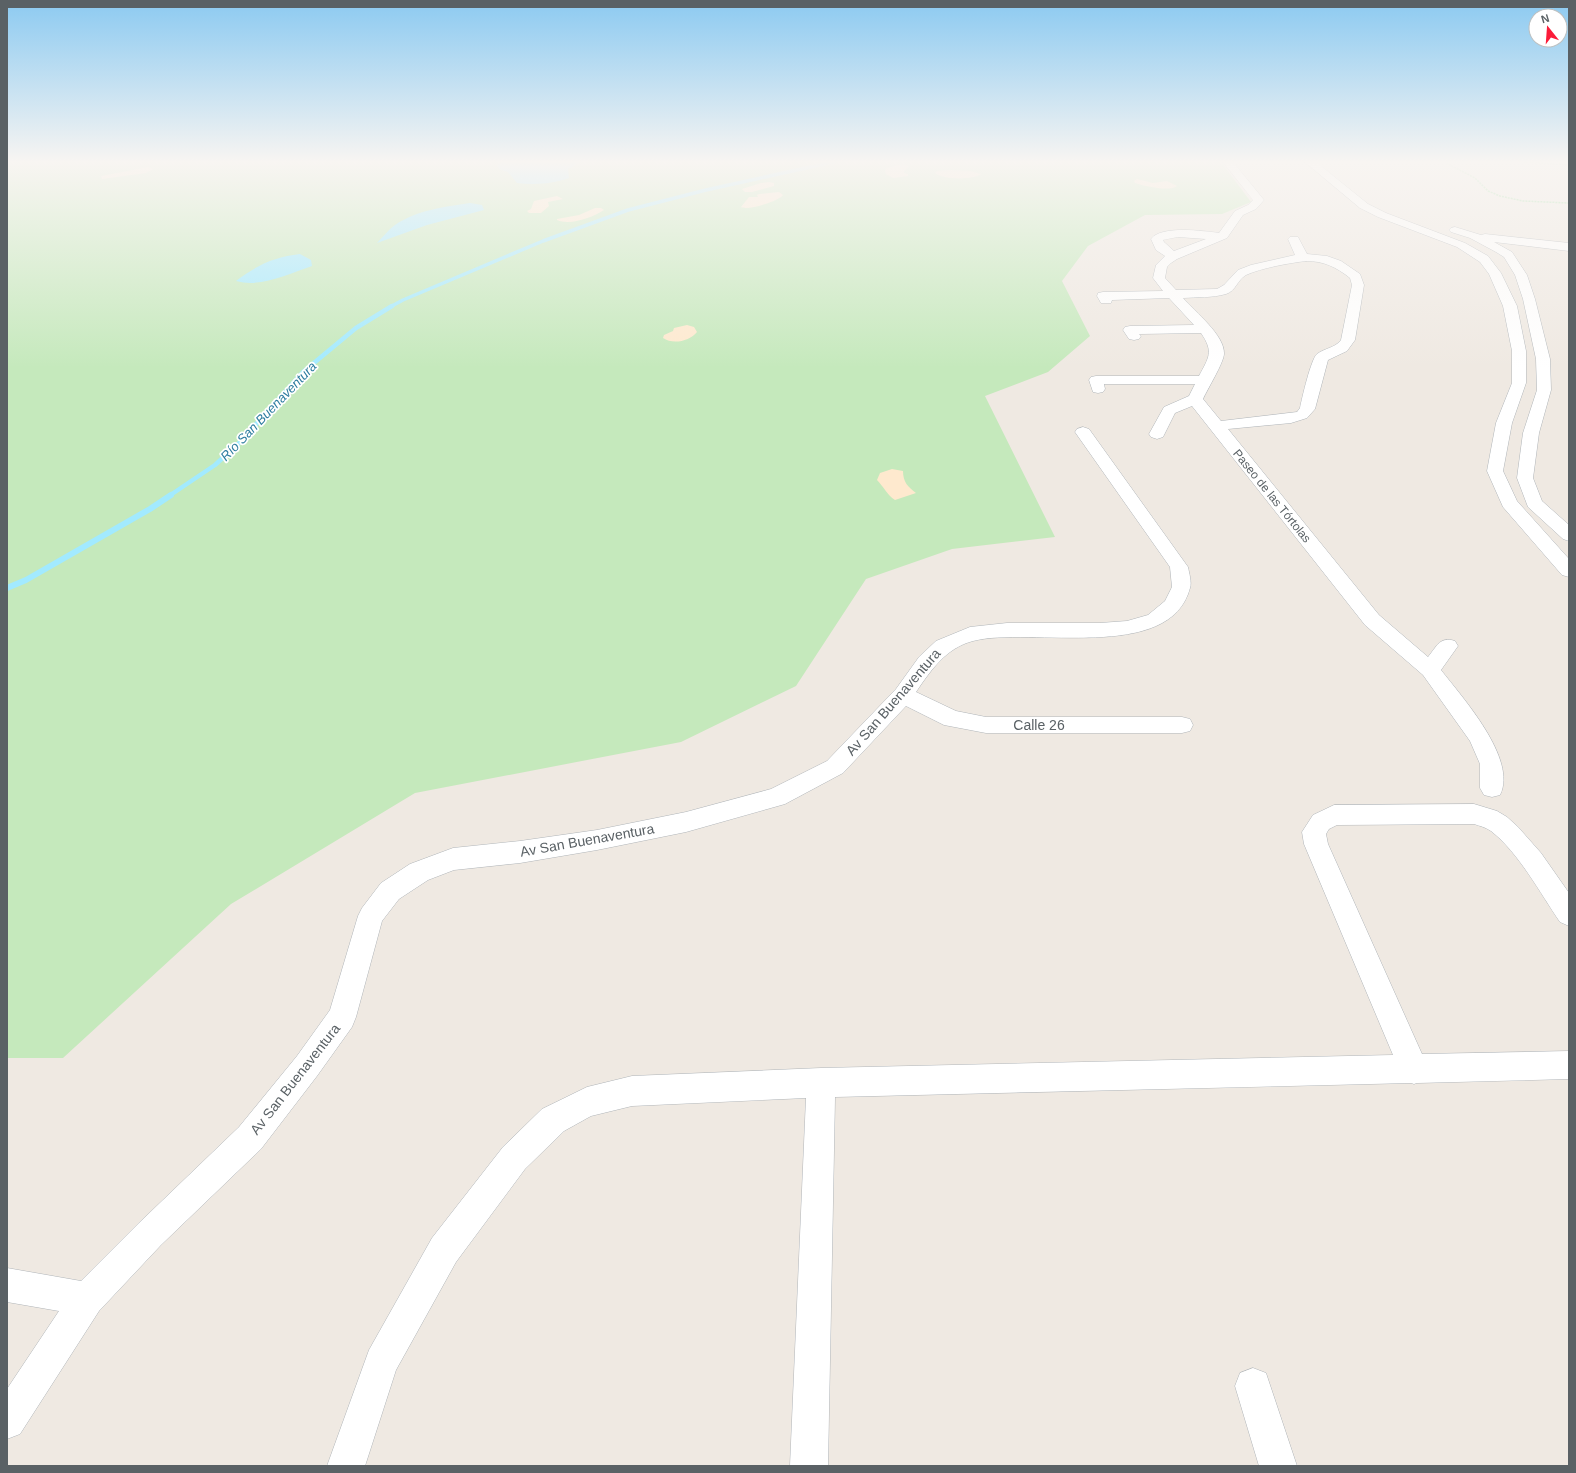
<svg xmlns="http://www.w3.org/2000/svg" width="1576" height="1473" font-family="Arial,sans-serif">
  <rect width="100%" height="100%" fill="#efe9e2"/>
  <path fill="#c5e9bc" d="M 7,162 L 1221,162 L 1251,202 L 1222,214 L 1145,215 L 1088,246 L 1062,281 L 1090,336 L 1048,372 L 985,396 L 1055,537 L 952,549 L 866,579 L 796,686 L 681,742 L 415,793 L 231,904 L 63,1058 L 7,1058 Z"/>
  <path fill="#fee9ce" d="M 903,164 L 909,166 L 904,171 L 904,173 L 908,174 L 908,176 L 893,178 L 886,174 L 885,171 L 887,168 Z
    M 148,167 L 153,169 L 146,173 L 102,179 L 101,176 Z
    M 950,170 L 970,171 L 981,174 C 973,180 943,180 935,173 L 937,171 Z
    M 1137,179 L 1153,183 L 1167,181 L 1177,186 C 1169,192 1144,186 1135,183 L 1134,181 Z
    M 769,182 L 774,183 L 774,186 L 752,192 L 745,192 L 742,189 L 761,183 Z
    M 779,192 L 783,195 C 779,201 748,211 741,207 L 749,197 L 758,197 L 757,195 L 759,194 Z
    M 557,196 L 563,199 L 548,202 L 549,206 L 541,213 L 529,213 L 527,211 L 531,209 L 534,201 Z
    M 595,208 L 601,208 L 604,210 C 593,217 571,226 557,220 L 557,219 L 579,215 Z
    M 687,325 L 694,327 L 697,332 C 690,341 673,345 663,338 L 664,335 L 673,331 L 674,328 Z
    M 892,469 L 903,471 C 903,482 908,487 916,493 L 895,500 C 887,495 884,487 877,480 L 880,473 Z"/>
  <path fill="#a2eaff" d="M 502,162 L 579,162 L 579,163 L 568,169 L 569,178 C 551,184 536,185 517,183 L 508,172 L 499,169 L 497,165 Z
    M 470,203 L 482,205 L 484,210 L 427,225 L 377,243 C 383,237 388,230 395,225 C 417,210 444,207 470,203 Z
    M 300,254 L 311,260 L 312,266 C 288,274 261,288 236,281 C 257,265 274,257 300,254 Z"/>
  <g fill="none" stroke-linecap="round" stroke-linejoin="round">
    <path stroke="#a2eaff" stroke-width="3.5" d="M 390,307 L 403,300 L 543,241 L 628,210 L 706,190 L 833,162"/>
    <path stroke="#a2eaff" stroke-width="4.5" d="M 169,496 L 215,465 L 238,444 L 303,372 L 356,328 L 392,306"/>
    <path stroke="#a2eaff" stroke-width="6" d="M 7,588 L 26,580 L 150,509 L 171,495"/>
    <g stroke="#b0b5b9" stroke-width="1">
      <path id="minor" d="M 1223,162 L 1233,162 L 1264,200 L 1256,209 L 1243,215 L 1227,238 L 1177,259 L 1171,263 L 1167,267 L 1165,278 L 1176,290 L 1217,289 L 1224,285 L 1238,270 L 1251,265 L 1295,255 L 1288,239 L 1290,237 L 1298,237 L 1307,254 L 1327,256 L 1341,261 L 1360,274 L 1364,285 L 1355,340 L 1347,351 L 1328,360 L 1315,409 L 1307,418 L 1291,423 L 1228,429 L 1379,615 L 1428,657 C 1437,646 1440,636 1455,641 L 1458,646 L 1441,670 C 1462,697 1518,759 1500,795 L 1492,797 L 1484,795 L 1480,788 L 1480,764 L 1470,741 L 1423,675 L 1365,625 L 1192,406 L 1175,413 L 1163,437 L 1157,439 L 1151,437 L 1149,434 L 1164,407 L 1189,396 L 1195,384 L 1104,384 L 1105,389 L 1103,392 L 1098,393 L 1093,392 L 1089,380 L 1091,377 L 1096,376 L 1199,376 C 1209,357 1214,352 1201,333 L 1139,334 L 1141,336 L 1139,339 L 1134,340 L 1129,339 L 1123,330 L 1125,327 L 1130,326 L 1194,325 L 1169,298 L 1112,300 L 1111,303 L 1101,303 L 1097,296 L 1098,293 L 1103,292 L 1163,291 L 1153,278 L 1156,265 L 1165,256 L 1156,250 L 1151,239 C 1161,225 1204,231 1219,233 L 1235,211 L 1248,205 L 1253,200 ZM 1178,237 L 1206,239 L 1174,251 L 1164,242 L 1163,240 ZM 1306,261 C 1324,261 1336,267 1350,278 L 1352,285 L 1341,340 C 1335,348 1325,348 1317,354 C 1311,359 1302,398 1300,408 L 1297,412 L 1221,421 L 1203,399 C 1207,390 1224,362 1224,354 C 1225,335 1195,312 1183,298 C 1197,297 1212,298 1226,294 C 1236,291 1237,280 1246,275 C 1261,268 1290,263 1306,261 Z
        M 1305,162 L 1316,162 L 1368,204 L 1386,213 L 1465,243 L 1488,256 L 1501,273 L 1517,306 L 1526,351 L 1526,383 L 1512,423 L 1503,471 L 1517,501 L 1569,559 L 1569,577 L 1562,575 L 1503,507 L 1487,471 L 1496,423 L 1512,383 L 1512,351 L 1503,306 L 1489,274 L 1480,262 L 1457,247 L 1378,217 L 1360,208 Z
        M 1455,227 L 1481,235 L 1485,234 L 1569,243 L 1569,251 L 1494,242 L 1512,252 L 1527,275 L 1535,299 L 1550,359 L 1551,390 L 1539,433 L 1533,478 L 1542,501 L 1569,525 L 1569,541 L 1563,539 L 1528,507 L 1517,478 L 1523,433 L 1537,390 L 1536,359 L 1523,299 L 1515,275 L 1504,257 L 1496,252 L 1470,238 L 1451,232 L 1449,230 L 1451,228 Z
        M 1083,427 L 1089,429 L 1188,567 C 1189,573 1192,582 1190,588 C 1170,664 1030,626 973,641 C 946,648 931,670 916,692 L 956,711 L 986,717 L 1182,717 L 1190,719 L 1193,725 L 1190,731 L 1182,733 L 986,733 L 944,725 L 906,706 L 843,773 L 785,804 L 686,832 L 597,850 L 520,863 L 454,870 L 428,880 L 399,899 L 382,921 L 356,1017 L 352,1027 L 317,1076 L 261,1149 L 161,1245 L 99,1311 L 20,1434 L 7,1439 L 7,1389 L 59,1311 L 7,1302 L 7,1268 L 81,1281 L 139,1223 L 239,1127 L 297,1056 L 330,1010 L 358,916 L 362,908 L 381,883 L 410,864 L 453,848 L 520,841 L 597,830 L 686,812 L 771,789 L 827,761 L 896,689 L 919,657 L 936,641 L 970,627 L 1007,623 L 1100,623 L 1127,621 L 1148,615 L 1165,601 L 1172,587 L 1170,567 L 1075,432 L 1077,429 Z
        M 1474,804 L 1497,811 L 1507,817 L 1518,827 L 1541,853 L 1569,893 L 1569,926 L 1560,922 C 1540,893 1519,853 1491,831 C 1485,827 1480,826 1474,824 L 1337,825 L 1329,829 L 1326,834 L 1328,844 L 1422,1054 L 1569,1051 L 1569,1079 L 1417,1083 L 1414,1084 L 1411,1083 L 835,1097 L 828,1466 L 790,1466 L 806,1098 L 632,1106 L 591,1116 L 564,1131 L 525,1169 L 456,1262 L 396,1370 L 365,1466 L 327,1466 L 369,1350 L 432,1238 L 503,1147 L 542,1109 L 587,1087 L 632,1076 L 821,1068 L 1393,1055 L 1304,844 L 1302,832 L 1313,815 L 1334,805 Z
        M 1253,1368 L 1266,1373 L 1297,1466 L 1259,1466 L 1235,1386 L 1240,1373 Z"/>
    </g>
    <path stroke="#9ddda1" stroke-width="1.5" stroke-dasharray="2 1" stroke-linecap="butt" d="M 1447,162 L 1448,164 L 1475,178 L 1488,191 L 1500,196 L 1523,201 L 1569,203
      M 1523,162 L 1569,165"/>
    <use href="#minor" fill="#fff" fill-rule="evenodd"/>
  </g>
  <linearGradient id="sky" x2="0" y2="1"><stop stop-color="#8ccaf1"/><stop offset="0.44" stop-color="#f8f5f2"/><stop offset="1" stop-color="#f8f5f2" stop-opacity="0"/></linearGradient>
  <rect width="1576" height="368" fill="url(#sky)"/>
  <g text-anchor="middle" stroke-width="3.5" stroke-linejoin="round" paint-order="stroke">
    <g font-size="12" fill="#5a6165" stroke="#fff">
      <text transform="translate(1272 496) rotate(51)" y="4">Paseo de las Tórtolas</text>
    </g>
    <g font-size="13" font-style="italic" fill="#2e7da0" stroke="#fff">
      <text transform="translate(268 411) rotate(-46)" y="5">Río San Buenaventura</text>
    </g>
    <g font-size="14" fill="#5a6165" stroke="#fff">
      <text transform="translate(893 702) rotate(-49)" y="5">Av San Buenaventura</text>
      <text x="1039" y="730">Calle 26</text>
      <text transform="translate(587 840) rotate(-10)" y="5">Av San Buenaventura</text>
      <text transform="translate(295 1079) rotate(-52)" y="5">Av San Buenaventura</text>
    </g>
  </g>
  <rect width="1576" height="1473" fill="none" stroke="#5a6165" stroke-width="16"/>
  <g transform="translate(1548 28) rotate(343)"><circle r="19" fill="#ffffff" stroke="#bdc0c1"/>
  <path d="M0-3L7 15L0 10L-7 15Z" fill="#fb1c39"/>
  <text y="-6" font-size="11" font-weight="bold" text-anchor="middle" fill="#5a6165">N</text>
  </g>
</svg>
